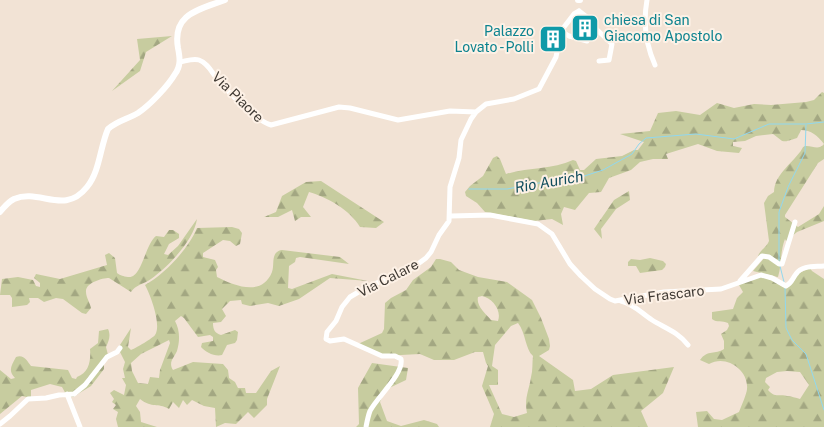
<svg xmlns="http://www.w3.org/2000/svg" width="824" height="427" font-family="'Public Sans',sans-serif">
  <defs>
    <pattern id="forest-firs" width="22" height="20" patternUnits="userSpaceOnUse" patternTransform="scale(1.25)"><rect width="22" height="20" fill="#c7cc9f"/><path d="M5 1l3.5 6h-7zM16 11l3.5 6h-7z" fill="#a3a782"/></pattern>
  </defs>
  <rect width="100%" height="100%" fill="#f2e3d5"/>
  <path fill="url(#forest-firs)" fill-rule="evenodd" d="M 172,36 L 146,52 L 140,71 L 112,91 L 140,60 L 137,39 Z
    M 822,92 L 824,93 L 824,159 L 818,163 L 785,215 L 785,217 L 798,227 L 819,214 L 824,206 L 824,221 L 797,232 L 786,241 L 785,239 C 780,251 782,264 778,277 L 753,271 L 765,257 L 761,255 L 758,256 C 760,250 767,247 769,241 L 764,203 L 768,196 L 774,192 C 774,188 775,184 777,180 C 783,169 793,161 800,152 C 802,150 802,147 805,146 C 812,145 818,151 824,144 C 818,136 811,130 801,130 L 797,138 C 781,143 785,143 773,134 L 756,136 L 745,141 L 733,142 L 733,146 L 742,148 L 739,153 L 717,151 L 698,144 L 666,154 L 668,159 L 653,159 L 640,162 L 631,170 L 609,178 L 601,192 L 589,193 L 575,210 L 564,207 L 561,214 L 563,225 L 552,219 L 534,221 L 485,212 L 477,203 L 466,196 L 465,192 L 470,186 L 483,176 L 493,158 L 497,156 L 500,159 L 506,174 C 528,167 552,170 573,160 L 576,161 L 580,170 L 584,170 L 596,159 L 622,156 L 634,150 L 638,150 L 644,142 L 620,134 L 650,131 L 658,113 L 676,111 L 700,115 L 717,103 L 734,108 L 754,104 L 771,105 L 806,102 L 814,100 Z
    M 321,181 L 384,222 L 376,228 L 360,227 C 350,210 327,197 309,192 L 303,207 L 311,217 L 301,217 L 295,221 L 292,210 L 278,217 L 264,217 L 276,212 L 282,196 L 306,182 Z
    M 629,191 L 630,200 L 616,209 L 601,229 L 602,239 L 594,229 L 614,200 Z
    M 197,219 C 194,240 168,267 151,279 C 144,284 135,285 131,292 L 109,278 C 102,278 85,283 86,292 C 86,297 90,303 91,308 L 86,314 L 82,313 L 63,299 L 56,298 L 44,302 L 38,298 L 29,298 L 30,302 L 27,305 L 12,307 L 12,298 L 10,295 L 0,295 L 2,279 L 18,277 L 33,280 L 36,286 L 40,287 L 40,283 L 34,278 L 36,274 L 60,279 L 107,265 L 105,255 L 109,253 L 115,258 L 117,273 C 121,276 123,276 128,277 C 142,279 145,244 156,236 L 164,237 L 169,230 L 173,230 L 179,234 L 179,238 L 169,244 L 164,254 L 168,255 L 178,246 Z
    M 232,227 L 239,229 L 242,233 L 240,244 L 236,246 L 230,241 L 223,240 L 203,253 L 203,257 L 215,260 L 218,267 L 216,270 L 217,277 C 235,286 262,297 272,272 C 275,264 270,252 282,250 L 340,257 L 349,264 L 300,257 L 296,258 L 295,262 L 289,266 L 288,288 L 292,289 L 332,274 L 368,281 L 330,278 L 299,299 L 279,306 L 268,303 L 250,306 L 242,304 L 241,300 L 230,301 L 222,309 L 226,316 L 221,322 L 213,323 C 213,330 215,333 221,335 L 235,330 L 238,332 L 237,340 L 235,343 L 227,345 L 222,355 C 215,357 205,352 201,347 L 202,343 L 213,341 L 213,337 L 210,335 L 198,337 L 184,318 L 181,316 L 175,321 C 180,330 180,341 177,351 C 174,358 168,362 173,370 L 193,362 L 223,364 L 228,370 L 229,378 L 235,382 L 238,388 L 245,388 L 246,393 L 256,393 L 271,371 L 280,366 L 267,399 L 267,405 L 254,418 L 248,412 L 236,424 L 225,423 L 216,427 L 215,408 L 204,406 L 192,400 L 187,405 L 183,400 L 179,408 L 173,402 L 169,409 C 157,402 153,409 140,399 L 136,406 L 140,412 L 141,422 L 157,427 L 118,427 L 116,419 L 118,412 L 113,409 L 116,405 L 112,402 L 114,399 L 110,393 L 114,390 L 124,395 L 126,385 L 122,378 L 125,378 L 123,369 L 125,362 L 118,348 L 131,328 L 128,347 L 131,350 C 136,348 153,338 155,335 C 162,325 150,294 145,285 C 165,274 189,248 197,228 ZM 169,340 L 170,343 L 160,370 L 159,378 L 150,377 L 148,384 L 138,383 L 132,371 L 131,363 L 141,354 Z
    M 650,258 L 663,261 L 666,264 L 665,267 L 662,270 L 640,273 L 636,266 L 628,266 L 628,262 L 631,259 L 640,260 Z
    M 436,259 L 440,259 L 451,262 L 459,270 L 478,277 L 507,282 L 532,300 L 541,318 L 549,339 L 550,346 L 549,350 L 539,356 L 573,380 L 575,391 L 591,389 L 613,375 L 674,367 L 663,393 L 641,411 L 648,427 L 490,427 L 494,414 L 482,386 L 488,366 L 486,363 L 483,352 L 475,352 L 454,360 L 434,360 L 420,354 L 382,356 L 358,344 L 382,333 L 384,329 L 385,303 L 391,298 L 406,290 L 413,280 L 431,267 ZM 482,296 C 492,298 502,310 498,321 L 491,320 C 485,313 476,306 478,297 ZM 518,323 C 526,333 525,349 533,356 C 532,363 533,370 531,377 C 529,391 524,398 527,413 L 514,417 L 502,414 L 489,385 L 498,385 L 498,370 L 492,366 L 495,345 L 511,326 Z
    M 810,268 L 812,271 L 824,279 L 824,427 L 698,427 L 696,412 L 707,411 L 714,419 L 722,420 L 739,412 C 741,407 747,393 747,389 C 749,370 726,354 709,364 L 700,360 C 708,349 715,355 724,349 L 724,341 L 721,334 L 727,330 L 729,326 L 728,323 C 722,320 717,323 712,319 L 712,312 L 733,309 L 737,298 L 743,292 L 739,285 L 757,275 L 774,281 L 783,287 L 787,287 L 797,274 ZM 787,371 L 800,372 L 809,385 L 800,399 C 796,398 791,396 787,396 C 778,394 775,398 768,390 L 770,387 L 765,382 L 766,378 L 777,372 Z
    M 108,329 C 111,335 109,341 106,347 L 108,355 L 104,361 L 104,369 L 91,386 L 73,397 L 67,396 L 62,387 L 50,384 L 31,390 L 31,398 L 22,396 L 0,414 L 0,370 L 11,379 L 15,378 C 8,371 11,366 16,357 C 24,354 27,361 31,366 L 68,370 L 72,378 L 76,379 L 77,377 C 89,373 91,361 90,349 L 98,343 L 99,331 Z
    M 372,363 L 408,368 L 406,380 L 385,390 L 380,402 L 387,421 L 401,426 L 424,420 L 437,424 L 439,427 L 356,427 L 359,424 L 358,388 Z"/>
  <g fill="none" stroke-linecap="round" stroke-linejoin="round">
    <path stroke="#91d8ef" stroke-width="1" d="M 469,189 L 507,189 L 555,180 L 575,179 L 603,170 L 632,154 L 639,144 L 646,138 L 696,134 L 734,139 L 769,124 L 806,124 L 824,122
      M 779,263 L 779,212 L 788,187 L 805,153 L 806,125
      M 780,266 L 784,282
      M 785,288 L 786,328 L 792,340 L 806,354 L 824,410"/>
    <path stroke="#fff" stroke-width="5" d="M 647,0 C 643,22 646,45 655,65
      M 593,26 L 612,44 L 609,60 L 599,61
      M 561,31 L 569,36 L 587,41 L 593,26 L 588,18 L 579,11
      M 180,62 C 186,61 193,58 199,60 C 208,63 212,73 218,80 C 227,91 258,122 271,125 L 339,107 L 350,108 L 398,120 L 450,111 L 476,112
      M 451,216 L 490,215 L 538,224 L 552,234 L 570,264 L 581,276 L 595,289 L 610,299 L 615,301 L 664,292 L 721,289 L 761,275 L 772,278 L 786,286 C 792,283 792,279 796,274 C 802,265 815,267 824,266
      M 740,281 L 762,256 L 769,257 L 779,264 L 782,264 L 795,222
      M 621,301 C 634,304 641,313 652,320 C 665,328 678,332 688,345
      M 67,394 L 80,427
      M 0,424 L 10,416 L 28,399 L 46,398 L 59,395 L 74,394 L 85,385 L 107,357 L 117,352 L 120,348
      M 366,427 C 367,422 368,416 370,411 C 377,397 404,374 401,359 L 395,356 L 382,356 L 344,339 L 330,341 L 326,339 L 327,332 L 336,321 L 342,307 L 350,297 L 367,287 L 411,269 L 426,258 L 431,252 L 439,235 L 449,221 L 450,187 L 459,158 L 461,140 L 471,119 L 476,112 L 486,104 L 514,99 L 539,89 L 556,57 L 561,31 L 574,14 L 579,11"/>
    <path stroke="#fff" stroke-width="6" d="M 578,0 L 580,0
      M 0,212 C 4,207 8,202 14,199 C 40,188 64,216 87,187 C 100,171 100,147 108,129 C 117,121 128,119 138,113 C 150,105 168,86 175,74 C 181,66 180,58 178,48 C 172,14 198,10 225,0"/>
  </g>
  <defs>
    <g id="building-square" transform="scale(1.4375)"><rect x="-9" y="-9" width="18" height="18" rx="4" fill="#0f9aa8" stroke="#fdf1e6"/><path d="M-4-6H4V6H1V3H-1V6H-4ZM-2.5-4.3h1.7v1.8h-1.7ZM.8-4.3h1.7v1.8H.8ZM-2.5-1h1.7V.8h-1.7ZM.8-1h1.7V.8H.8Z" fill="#fff"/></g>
  </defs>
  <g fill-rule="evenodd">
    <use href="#building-square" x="585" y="28"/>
    <use href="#building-square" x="553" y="39"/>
  </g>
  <g text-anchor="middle" stroke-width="4" stroke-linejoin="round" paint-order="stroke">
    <g font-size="14" fill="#0d838f" stroke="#fdf1e6" text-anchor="start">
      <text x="604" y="25">chiesa di San<tspan x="604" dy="16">Giacomo Apostolo</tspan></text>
      <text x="534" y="36" text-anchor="end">Palazzo<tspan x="534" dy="16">Lovato - Polli</tspan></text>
    </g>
    <g font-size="14" fill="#3f3933" stroke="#fdf1e6">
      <text transform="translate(238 97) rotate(44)" y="5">Via Piaore</text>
      <text transform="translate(388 278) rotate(-27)" y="5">Via Calare</text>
      <text transform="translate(664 295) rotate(-7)" y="5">Via Frascaro</text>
    </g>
    <g font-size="15" font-style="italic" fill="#104d5d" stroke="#fdf1e6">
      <text transform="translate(549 182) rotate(-10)" y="5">Rio Aurich</text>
    </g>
  </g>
</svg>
